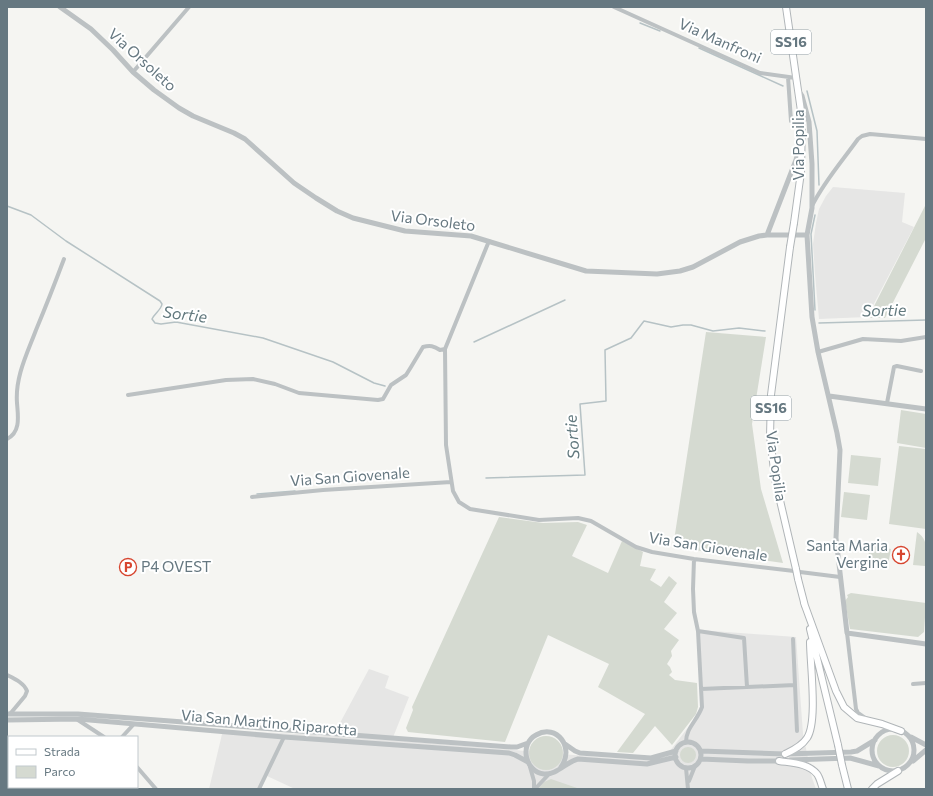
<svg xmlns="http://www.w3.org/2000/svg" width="933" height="796" font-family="Commissioner,sans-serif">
  <rect width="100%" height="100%" fill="#f5f5f2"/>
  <path fill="#e6e6e5" d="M 833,187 L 905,193 L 902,222 L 914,227 L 867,317 L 819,319 L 815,274 L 813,244 L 816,223 L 819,209 L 826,196 Z
    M 699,630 L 796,637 L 803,734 L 812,778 L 816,789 L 295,789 L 267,776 L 260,789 L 209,789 L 223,730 L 333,736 L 369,669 L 389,676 L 385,688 L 409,697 L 392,740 L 610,758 L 663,760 L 703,708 Z"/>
  <path fill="#d5dad1" d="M 926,204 L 926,238 L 885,318 L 868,318 Z
    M 706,332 L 766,337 L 752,424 L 761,489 L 783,563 L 673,547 Z
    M 901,410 L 926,414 L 926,448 L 897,443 Z
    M 899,446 L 926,449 L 926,529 L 889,524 Z
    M 851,455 L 881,458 L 878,486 L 848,483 Z
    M 844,492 L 870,495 L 867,520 L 841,517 Z
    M 499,517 L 543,523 L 578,522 L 587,525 L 572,556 L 608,573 L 622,541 L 643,552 L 640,566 L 656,569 L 650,580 L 661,587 L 669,576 L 677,583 L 664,602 L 677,613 L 664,629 L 679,640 L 671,651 L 672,656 L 667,664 L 670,667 L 672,672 L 669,675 L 675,680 L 697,683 L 698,707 L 696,714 L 672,745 L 655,726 L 633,753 L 617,752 L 645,714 L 598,687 L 609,664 L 548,635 L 505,742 L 408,732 L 406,728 L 413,710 L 412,707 Z
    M 917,532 C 929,540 927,553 925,566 L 913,565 Z
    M 870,545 L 891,549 L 888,565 L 868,559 Z
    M 851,593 L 926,603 L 924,632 L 918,637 L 850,629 L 845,601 L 848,597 L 847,595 Z
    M877 751a16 16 0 1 1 32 0a16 16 0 1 1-32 0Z
    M529 753a17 17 0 1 1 34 0a17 17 0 1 1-34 0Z
    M680 755a8 8 0 1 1 16 0a8 8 0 1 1-16 0Z
    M 551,779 L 580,789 L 538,789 L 544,782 Z"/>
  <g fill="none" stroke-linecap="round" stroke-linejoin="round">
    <path stroke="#b6c2c5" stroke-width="1.5" d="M 640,23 L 660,31
      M 699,48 L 783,86
      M 807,91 L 817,131 L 819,185
      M 7,206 L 31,215 L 66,241 L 160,301 L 162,304 C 161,310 155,313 152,319 L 155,323 L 161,324 L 176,322 L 263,338 L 333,362 L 374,383 L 385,386
      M 815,215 L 811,234 L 815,310
      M 819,323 L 926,320
      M 474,342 L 565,300
      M 486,478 L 585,475 L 580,404 L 606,401 L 605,350 L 631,338 L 644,321 L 671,327 L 683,325 L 691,325 L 713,331 L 739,328 L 765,331
      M 257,494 L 295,491"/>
    <g stroke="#b0b5b8" stroke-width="8">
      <path id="primary" d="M 786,7 L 802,118 L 801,172 L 794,223
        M 790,247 L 771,395 L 770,436 L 775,479 L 796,569
        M 798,579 L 805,606
        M 804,603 L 836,691 L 844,707 L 857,718 L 882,724 L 901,731
        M 810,629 L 838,745
        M 785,754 C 793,750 802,746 807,738 C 818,722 810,663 810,642
        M 779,761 C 792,763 808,763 817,774 C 820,778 821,784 823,789
        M 842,765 L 848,789
        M 872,789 L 877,784 L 898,771"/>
    </g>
    <path stroke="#bcc1c3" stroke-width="4" d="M 614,7 L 760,73 L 796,78
      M 133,72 L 189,7
      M 788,77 L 791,121
      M 812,206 C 823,183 843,160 858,139 L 862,136 L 870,134 L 926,139
      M 489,241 L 445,349 L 446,445 L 453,491 L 459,502 L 470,509 L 539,520 L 578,518 L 591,521 L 636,547 L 652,552 L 694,559 L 794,571
      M 818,352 L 863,339 L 901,341 L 926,337
      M 128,395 L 226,380 L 253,379 L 275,384 L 299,393 L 378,400 L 383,399 L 391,385 L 406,375 L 411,367 L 423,347 C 430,345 434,346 440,350 L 445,349
      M 887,403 L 894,367 L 897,366 L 921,371
      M 7,439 C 21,432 18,416 17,403 C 15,377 27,354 36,330 C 46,306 55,283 64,259
      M 252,497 L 323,490 L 451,482
      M 800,572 L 840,577
      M 698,631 L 744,638 L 747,687
      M 847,633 L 856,709 L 858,713 L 865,718
      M 793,639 L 797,731
      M 7,675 C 15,679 24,683 27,691 L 25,696 L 10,714
      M 913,684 L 926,683
      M 701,689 L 795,685
      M 78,720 L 104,737
      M 122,737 L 134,724
      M 686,742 C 686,728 697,721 702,707 L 698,631 L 694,612 L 693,589 L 694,559
      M 137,767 L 156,789
      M 530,767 L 534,781 L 534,789
      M 686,768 L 688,789
      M 689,781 L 695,766
      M 259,789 L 284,737
      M 535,789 L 550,773"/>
    <path stroke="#bcc1c3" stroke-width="5" d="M 60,7 L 91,29 L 113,50 L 133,72 L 154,90 L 179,108 L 193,116 L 234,133 L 245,139 L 294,183 L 316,198 L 337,211 L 353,218 L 405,231 L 471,236 L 586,271 L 657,274 L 680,271 L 693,267 L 740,242 L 759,236 L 767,235 L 807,235
      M 798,90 L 802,96 L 809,122 L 812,164 L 812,208 L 807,235 L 812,317 L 818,352 L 837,433 L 840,450 L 836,538 L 847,633 L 926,644
      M 767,235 L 796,160 L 800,144
      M 829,396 L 926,409
      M 7,714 L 78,714 L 511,747 L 517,747 L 528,743
      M 7,720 L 78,719 L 284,737 L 509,753 L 515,755 L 528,762
      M872 750a21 21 0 1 1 42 0a21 21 0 1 1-42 0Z
      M 911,737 L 926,745
      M675 755a13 13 0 1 1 26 0a13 13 0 1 1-26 0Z
      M 565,744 L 575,751 L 580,753 L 651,758 L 676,751
      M 701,751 L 785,754 L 851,752 L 857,751 L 875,740
      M 701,759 L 748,761 L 782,761
      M 790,760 L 850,758 L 879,766
      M 913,761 L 926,750
      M 561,767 C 575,748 557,723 536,735 C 519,744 525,772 544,774 C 557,775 566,762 578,759 L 647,764 L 676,757"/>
    <use href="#primary" stroke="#fff" stroke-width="6"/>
    <g stroke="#b0b5b8" stroke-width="8" stroke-linecap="butt">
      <path id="primary-bridge" d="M 790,247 L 794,223
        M 796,569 L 798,579
        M 838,745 L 842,765"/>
    </g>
    <use href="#primary-bridge" stroke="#fff" stroke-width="6"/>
  </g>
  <defs>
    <g id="church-ring" transform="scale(0.9)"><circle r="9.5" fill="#fff" stroke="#d74630" stroke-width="1.5"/><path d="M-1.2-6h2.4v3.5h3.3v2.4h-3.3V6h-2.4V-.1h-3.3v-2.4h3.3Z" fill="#d74630"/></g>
    <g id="parking-ring" transform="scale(0.9)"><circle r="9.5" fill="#fff" stroke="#d74630" stroke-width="1.5"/><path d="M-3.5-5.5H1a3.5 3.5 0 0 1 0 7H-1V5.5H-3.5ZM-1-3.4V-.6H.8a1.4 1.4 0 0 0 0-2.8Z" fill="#d74630"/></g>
  </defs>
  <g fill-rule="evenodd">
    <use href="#church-ring" x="901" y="555"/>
    <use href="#parking-ring" x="128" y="567"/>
  </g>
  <g text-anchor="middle" stroke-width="4" stroke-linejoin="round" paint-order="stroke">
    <g fill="#fff" stroke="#94a0a7" stroke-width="1">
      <rect x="771" y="30" width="40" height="24" rx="3"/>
      <rect x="751" y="396" width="40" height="24" rx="3"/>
    </g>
    <g font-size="14" font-weight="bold" fill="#667881">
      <text x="791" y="47">SS16</text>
      <text x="771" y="413">SS16</text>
    </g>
    <g font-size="15" fill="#667881" stroke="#fff">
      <text transform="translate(720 41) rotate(24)" y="5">Via Manfroni</text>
      <text transform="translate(142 60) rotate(42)" y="5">Via Orsoleto</text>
      <text transform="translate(799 145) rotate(-90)" y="5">Via Popilia</text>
      <text transform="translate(433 221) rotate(7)" y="5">Via Orsoleto</text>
      <text transform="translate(776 466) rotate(82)" y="5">Via Popilia</text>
      <text transform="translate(350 477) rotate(-4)" y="5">Via San Giovenale</text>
      <text transform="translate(708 547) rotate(9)" y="5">Via San Giovenale</text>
      <text transform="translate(269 723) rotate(5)" y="5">Via San Martino Riparotta</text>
    </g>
    <g font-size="15" fill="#667881" stroke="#fff" text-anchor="end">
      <text x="888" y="551">Santa Maria<tspan x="888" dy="17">Vergine</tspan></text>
      <text x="141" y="572" text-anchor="start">P4 OVEST</text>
    </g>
    <g font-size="16" font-style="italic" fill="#62797e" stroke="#fff">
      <text transform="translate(884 310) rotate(-1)" y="6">Sortie</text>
      <text transform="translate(185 314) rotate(7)" y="6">Sortie</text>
      <text transform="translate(572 437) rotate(-94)" y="6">Sortie</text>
    </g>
  </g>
  <rect width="933" height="796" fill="none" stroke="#667881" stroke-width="16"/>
  <rect x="8" y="736" width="130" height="52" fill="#ffffff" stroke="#c2c9cd"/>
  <rect x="16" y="749" width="20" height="6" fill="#ffffff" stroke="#c2c9cd"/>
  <text x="44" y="756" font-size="12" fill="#667881">Strada</text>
  <rect x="16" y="766" width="20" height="12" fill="#d5dad1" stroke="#c2c9cd"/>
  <text x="44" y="776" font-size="12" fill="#667881">Parco</text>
</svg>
